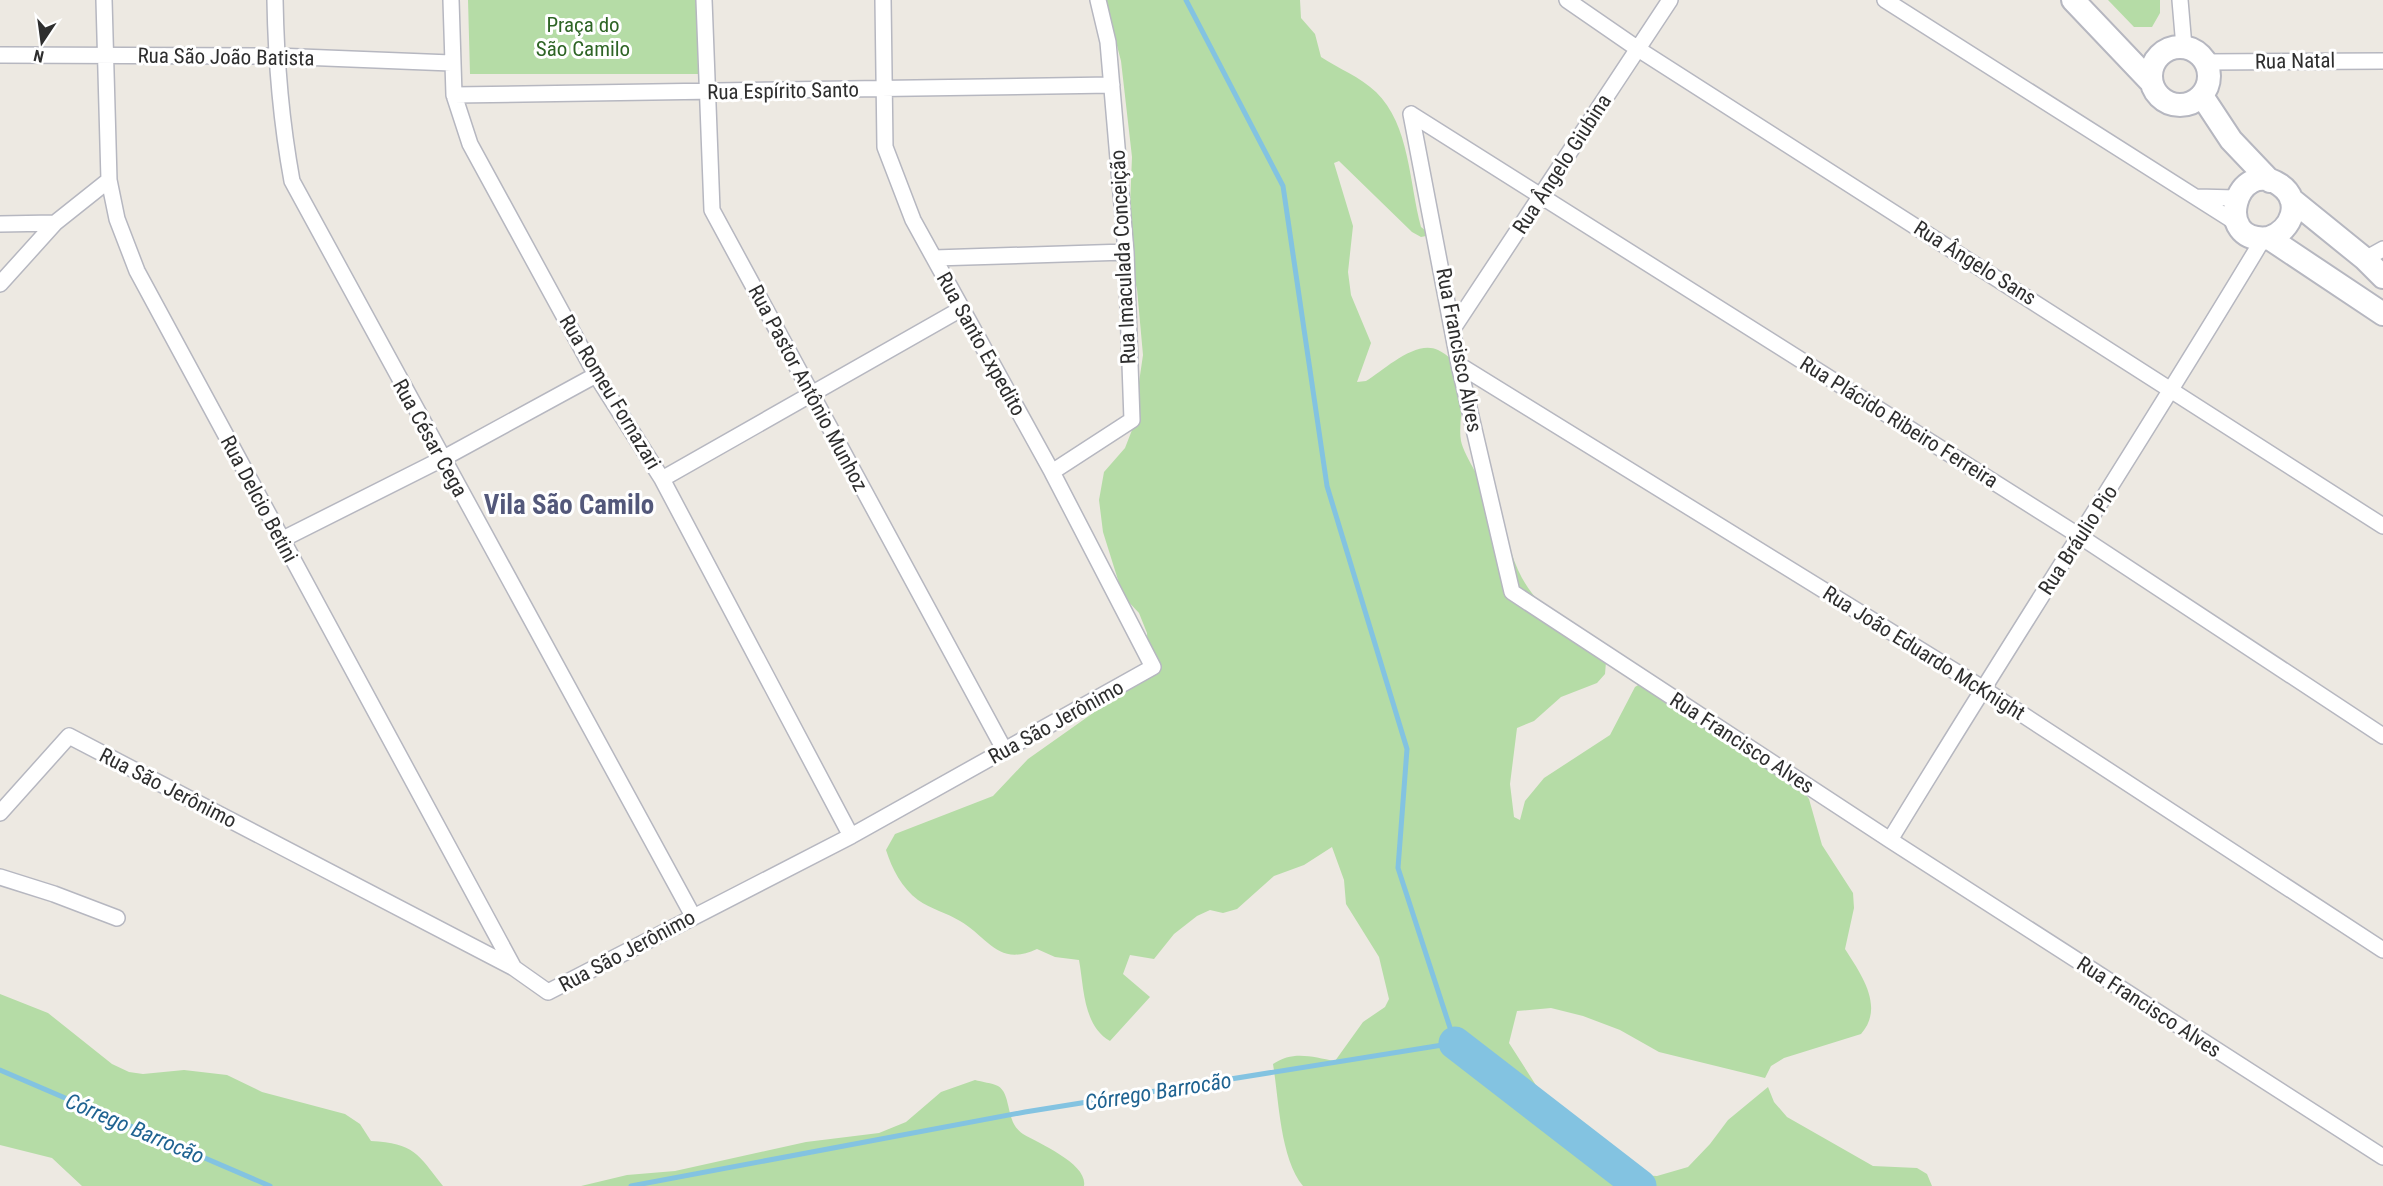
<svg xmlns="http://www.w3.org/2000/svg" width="2383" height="1186" font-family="'Roboto Condensed',sans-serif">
  <rect width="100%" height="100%" fill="#ede9e2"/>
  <path fill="#b5dca6" d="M 468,0 L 697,0 L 698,74 L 470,74 Z
    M 1105,0 L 1300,0 L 1301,18 L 1315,34 L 1321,57 C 1339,69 1359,76 1376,92 C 1410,125 1409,183 1421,227 L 1431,235 L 1421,237 L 1412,232 L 1339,161 L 1334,163 L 1353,226 L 1348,272 L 1351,295 L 1371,343 L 1357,382 L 1366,381 C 1384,370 1416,339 1438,350 C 1478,370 1456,412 1461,441 C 1464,456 1487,490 1495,506 C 1506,529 1510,556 1522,578 C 1541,612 1578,637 1606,662 L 1605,674 L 1597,683 L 1561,697 L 1534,721 L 1517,728 L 1510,784 L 1514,817 L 1520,820 L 1525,801 L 1544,778 L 1610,735 L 1635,687 L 1651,677 L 1664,682 L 1699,716 L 1774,754 L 1809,799 L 1822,845 L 1853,893 L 1854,908 L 1845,949 C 1861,974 1885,1007 1861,1034 L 1784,1058 L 1771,1066 L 1765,1078 L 1659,1052 L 1620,1030 L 1583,1016 L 1551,1008 L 1517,1011 L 1509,1043 L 1578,1151 L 1601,1173 L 1657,1176 L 1688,1167 L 1710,1144 L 1728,1120 L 1768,1087 L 1774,1102 L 1787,1117 L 1873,1166 L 1917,1168 L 1927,1174 L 1932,1186 L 1303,1186 C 1280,1158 1279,1100 1273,1064 C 1293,1050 1313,1057 1335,1061 L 1363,1022 L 1385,1007 L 1389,999 L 1379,957 L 1346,904 L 1344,880 L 1332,847 L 1304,865 L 1274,876 L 1237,909 L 1223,913 L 1210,910 L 1197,916 L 1174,934 L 1154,959 L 1130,955 L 1123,974 L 1150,997 L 1110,1041 C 1083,1026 1084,987 1079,960 L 1055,957 L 1037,949 C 998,967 989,938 960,921 C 947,913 931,909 918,900 C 902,888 892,869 886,850 L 895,834 L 993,796 L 1028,759 L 1127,689 L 1148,658 L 1147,633 L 1139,613 L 1123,596 L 1103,532 L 1099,500 L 1104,472 L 1125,448 L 1132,430 L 1143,355 L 1137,289 L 1128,254 L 1132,157 L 1121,61 Z
    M 2108,0 L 2160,0 L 2160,13 L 2152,27 L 2134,27 Z
    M 0,994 L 48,1013 L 112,1064 L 129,1072 L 143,1074 L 184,1070 L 227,1075 L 262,1092 L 345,1114 L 360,1124 L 371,1141 C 414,1143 418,1154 443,1186 L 82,1186 L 52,1158 L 0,1145 Z
    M 975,1080 C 982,1082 992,1083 998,1086 C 1012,1094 1005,1123 1023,1134 C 1040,1144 1088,1164 1084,1186 L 581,1186 L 627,1175 L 675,1171 L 806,1142 L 879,1133 L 906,1122 L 941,1092 Z"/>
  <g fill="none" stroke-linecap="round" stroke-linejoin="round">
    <path stroke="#83c3e1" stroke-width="5" d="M 0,1070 L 270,1186
      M 631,1186 L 1025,1112 L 1455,1043 L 1398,868 L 1407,749 L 1327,486 L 1283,186 L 1186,0"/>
    <path stroke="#83c3e1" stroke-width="33" d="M 1455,1043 L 1640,1186"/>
    <g stroke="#b6b7c0" stroke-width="18">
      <path id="minor" d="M 104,0 L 109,180 L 117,219 L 137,271 L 514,968
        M 275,0 C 276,61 281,121 292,181 L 693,916
        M 451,0 L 454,95 L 470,144 L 596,375 L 662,479 L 851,836
        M 704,0 L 712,210 L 1005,751
        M 1567,0 L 1638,49 L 2383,526
        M 1885,0 L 2238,224
        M 2180,0 L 2184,47
        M 0,55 L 276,56 L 451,63
        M 2206,62 L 2383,61
        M 454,95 L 1112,85
        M 1411,114 L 1459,365 L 1512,592 L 1890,840 L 2383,1157
        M 1411,114 L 2081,537 L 2383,736
        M 2197,197 L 2236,198
        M 0,224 L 55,223
        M 934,258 L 1126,252
        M 2365,259 L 2383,249
        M 0,284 L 55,223 L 109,180
        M 1454,327 L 1670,0
        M 1459,365 L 1982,688 L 2383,950
        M 1052,472 L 1132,420 L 1126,252 L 1108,42 L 1098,0
        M 662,479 L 961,309
        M 281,540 L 442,459 L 596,375
        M 0,813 L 69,736 L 514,968 L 548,992 L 851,836 L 1153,667 L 1052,472 L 913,220 L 885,147 L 883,0
        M 1890,840 C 2012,639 2142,441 2263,239
        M 0,877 L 54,894 L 117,918"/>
    </g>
    <g stroke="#b6b7c0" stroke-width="26">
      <path id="secondary" d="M 2073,0 L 2151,82
        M2151 76a29 29 0 1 1 58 0a29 29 0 1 1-58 0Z
        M 2202,96 L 2231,140 L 2270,181
        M 2291,199 L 2365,259 L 2383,277
        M 2269,238 C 2292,230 2303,201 2280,185 C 2236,155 2211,245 2269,238 L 2383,314"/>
    </g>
    <use href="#minor" stroke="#fff" stroke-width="15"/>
    <use href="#secondary" stroke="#fff" stroke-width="22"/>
  </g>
  <g text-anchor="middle" stroke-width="6" stroke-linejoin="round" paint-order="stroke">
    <g font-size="21" fill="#2e6425" stroke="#fff">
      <text x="583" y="32">Praça do<tspan x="583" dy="24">São Camilo</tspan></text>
    </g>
    <g font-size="21" fill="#2e2e2e" stroke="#fff">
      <text transform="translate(226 57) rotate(1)" y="7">Rua São João Batista</text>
      <text transform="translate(2295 61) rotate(-1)" y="7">Rua Natal</text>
      <text transform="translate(783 91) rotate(-1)" y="7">Rua Espírito Santo</text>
      <text transform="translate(1562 164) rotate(-57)" y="7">Rua Ângelo Giubina</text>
      <text transform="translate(1123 257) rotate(-93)" y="7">Rua Imaculada Conceição</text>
      <text transform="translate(1975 263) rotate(32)" y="7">Rua Ângelo Sans</text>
      <text transform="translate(981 344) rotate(61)" y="7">Rua Santo Expedito</text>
      <text transform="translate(1459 350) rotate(79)" y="7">Rua Francisco Alves</text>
      <text transform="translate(808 388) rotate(62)" y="7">Rua Pastor Antônio Munhoz</text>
      <text transform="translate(610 392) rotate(59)" y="7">Rua Romeu Fornazari</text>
      <text transform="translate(1899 422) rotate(32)" y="7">Rua Plácido Ribeiro Ferreira</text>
      <text transform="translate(430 438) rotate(61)" y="7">Rua César Cega</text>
      <text transform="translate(259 499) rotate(62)" y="7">Rua Delcio Betini</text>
      <text transform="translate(2078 540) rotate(-57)" y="7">Rua Bráulio Pio</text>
      <text transform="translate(1924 653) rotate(32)" y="7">Rua João Eduardo McKnight</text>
      <text transform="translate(1056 722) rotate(-29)" y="7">Rua São Jerônimo</text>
      <text transform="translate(1742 743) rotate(33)" y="7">Rua Francisco Alves</text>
      <text transform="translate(168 788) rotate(27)" y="7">Rua São Jerônimo</text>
      <text transform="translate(627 951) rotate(-28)" y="7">Rua São Jerônimo</text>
      <text transform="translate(2149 1007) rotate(33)" y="7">Rua Francisco Alves</text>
    </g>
    <g font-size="22" font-style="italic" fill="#1f6391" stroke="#fff">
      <text transform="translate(1158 1091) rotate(-9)" y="8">Córrego Barrocão</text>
      <text transform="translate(135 1128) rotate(23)" y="8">Córrego Barrocão</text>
    </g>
    <g font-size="27" font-weight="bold" fill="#53587a" stroke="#fff">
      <text x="569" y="514">Vila São Camilo</text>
    </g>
  </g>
  <g transform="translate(42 42) rotate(193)" stroke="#ffffff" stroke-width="4.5" paint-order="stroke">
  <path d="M0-4.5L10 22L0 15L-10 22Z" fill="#2e2e2e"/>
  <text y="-9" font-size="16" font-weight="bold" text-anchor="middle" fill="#2e2e2e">N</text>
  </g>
</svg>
